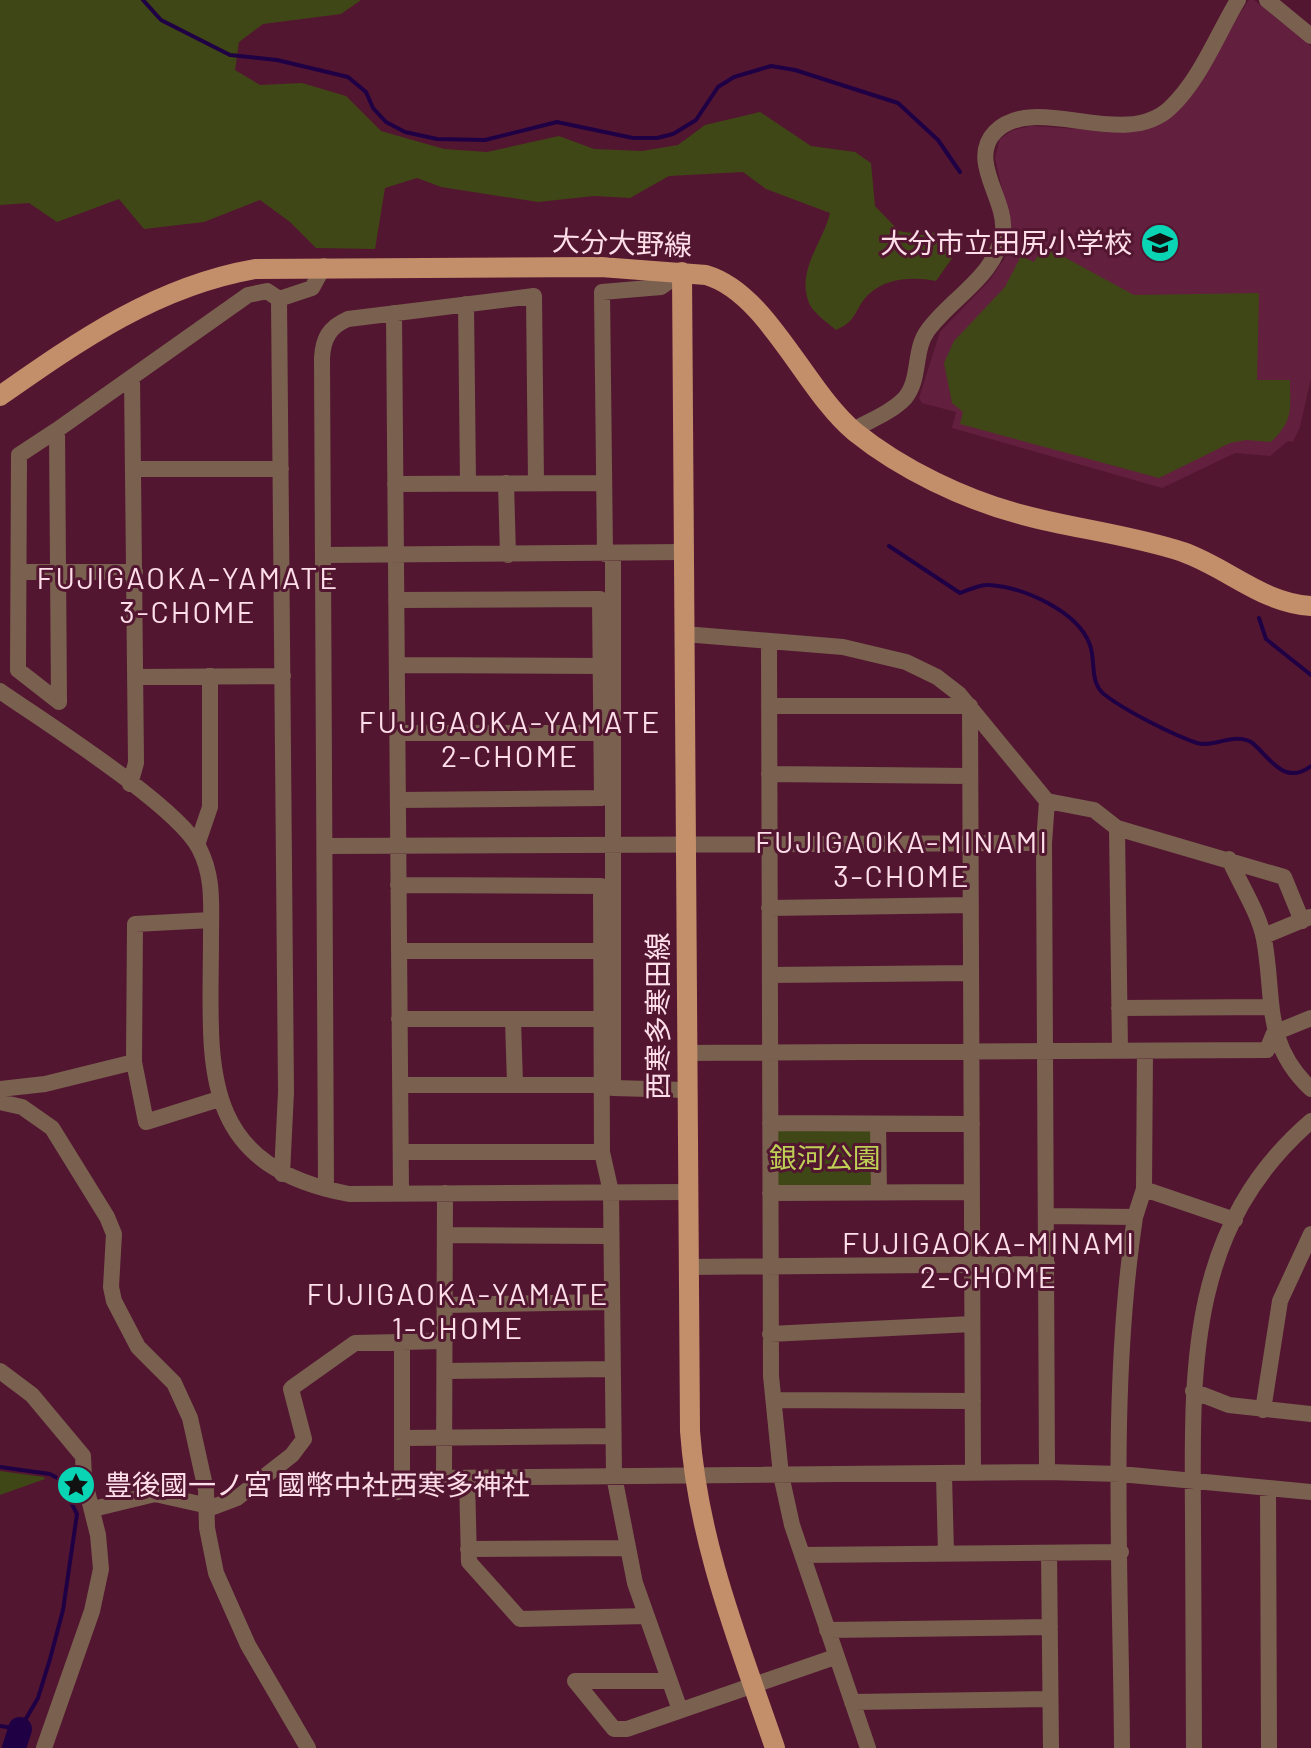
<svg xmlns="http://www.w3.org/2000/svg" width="1311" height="1748" font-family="Barlow,'Noto Sans JP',sans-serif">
  <rect width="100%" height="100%" fill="#531631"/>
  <path fill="#62203e" d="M 1249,0 L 1254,0 L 1311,46 L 1311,378 L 1300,427 L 1293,442 L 1288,441 L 1270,456 L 1235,453 L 1162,488 L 952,428 L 956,412 L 922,403 L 919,398 L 940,332 L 990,280 L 1007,255 L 1010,224 L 995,158 L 1000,139 L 1013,130 L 1032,126 L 1124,132 L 1163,122 L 1173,115 Z"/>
  <path fill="#404716" d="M 0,0 L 361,0 L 341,14 L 263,24 L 239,42 L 235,70 L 260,85 L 302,83 L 346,96 L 381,131 L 444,149 L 487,152 L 559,136 L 594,149 L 642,151 L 678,145 L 705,125 L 760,112 L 811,146 L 855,152 L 871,163 L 875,206 L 899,231 L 923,235 L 951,229 L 962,244 L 936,281 C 914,277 888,277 869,294 C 854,308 859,320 836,330 C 828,323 813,313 809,303 C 796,270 823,243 830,213 L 766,189 L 743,172 L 669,176 L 630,198 L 594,196 L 538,202 L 441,187 L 417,178 L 385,188 L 375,249 L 316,248 L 290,222 L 260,200 L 204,222 L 144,229 L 119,199 L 57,222 L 29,203 L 0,205 Z
    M 1044,246 L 1134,295 L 1259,293 L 1257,380 L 1290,380 C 1290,410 1294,420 1271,442 L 1246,440 L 1230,443 L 1159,478 L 960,424 L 963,412 L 952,403 L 944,363 L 954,341 L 1005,287 L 1021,256 L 1034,262 Z
    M 780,1128 L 871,1129 L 872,1187 L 782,1188 L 776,1184 L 776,1132 Z
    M 0,1471 L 44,1477 L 45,1479 L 0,1495 Z"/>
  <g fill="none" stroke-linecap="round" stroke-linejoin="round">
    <path stroke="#200044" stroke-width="4" d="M 143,0 L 161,20 L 230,55 L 277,60 L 348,77 L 366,92 L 373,108 L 386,122 L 405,132 L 437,139 L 485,140 L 557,122 L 633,138 L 657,138 L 673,134 L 696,120 L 718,87 L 734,77 L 771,66 L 795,70 L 898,103 L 938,140 L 960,172
      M 889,546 L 960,593 C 969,590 980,584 989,585 C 1023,587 1078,611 1090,645 C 1096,661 1089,683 1105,695 C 1126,711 1173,735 1197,743 C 1214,748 1234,732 1251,742 C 1267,753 1283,788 1311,766
      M 1259,618 L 1266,639 L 1311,675
      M 0,1467 L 50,1474 L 59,1479 L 77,1514 L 63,1610 L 50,1659 L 38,1698 L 20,1729 L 0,1726"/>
    <path stroke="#200044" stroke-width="24" d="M 14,1748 L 20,1729"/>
    <path stroke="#7a614f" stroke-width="16" d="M 1267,0 L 1311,36
      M 466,304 L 468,482
      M 394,313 L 401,1193
      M 57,430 L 19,455 L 18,670 L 59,702
      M 853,430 C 869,421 892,412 905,398 C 921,379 913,350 928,330 C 953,296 997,276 1003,230 C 1006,199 968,160 995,132 C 1036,91 1123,152 1170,108 C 1200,80 1217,35 1238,0
      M 134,469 L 281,469
      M 506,483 L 508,555
      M 395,484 L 604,483
      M 605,554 L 602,292 L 661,287 L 682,272
      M 613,554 L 613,1088 L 686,1090
      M 324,555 L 684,552
      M 21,572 L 135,572
      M 396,600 L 600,599 L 602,798 L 398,800
      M 684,634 L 843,647 L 906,662 L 937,677 L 959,694 L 1047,801 L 1044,843 L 1047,1472
      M 769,642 L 771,1376 L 781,1475 L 792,1525 L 868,1748
      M 397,665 L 601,666
      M 135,677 L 283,676
      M 0,691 C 46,723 176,805 199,848 C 214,877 211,904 211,937 C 211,1062 194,1165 349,1194 L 687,1192
      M 59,702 L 57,430 L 248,295 L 267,291 L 279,299
      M 769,706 L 970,706 L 973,1473
      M 397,733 L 601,733
      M 769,774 L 970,776
      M 130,784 L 136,763 L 132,377
      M 1047,801 L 1094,810 L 1117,828 L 1284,877 L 1302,921
      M 1117,828 L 1120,1051
      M 197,845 L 210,807 L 210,676
      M 326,846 L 1044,843
      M 1229,859 C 1240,884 1259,913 1264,939 C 1275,998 1262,1043 1311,1089
      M 398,885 L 601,886 L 602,1152 L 401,1152
      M 769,908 L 971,905
      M 211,920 L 135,924 L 134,1062 L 146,1122 L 219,1099
      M 1264,936 L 1310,917
      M 399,951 L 602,951
      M 770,975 L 971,973
      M 1119,1008 L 1270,1007
      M 399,1019 L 601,1019
      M 513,1020 L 515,1084
      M 686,1053 L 1267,1050 L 1274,1033 L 1311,1018
      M 400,1085 L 602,1085
      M 0,1089 L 45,1084 L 134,1062
      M 0,1102 L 22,1107 L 52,1128 L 107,1217 L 114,1234 L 111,1287 L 114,1301 L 138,1347 L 174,1383 L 190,1418 L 206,1490 L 207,1528 L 216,1573 L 248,1645 L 308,1748
      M 770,1123 L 972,1124
      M 878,1124 L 879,1192
      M 602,1152 L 611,1192 L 614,1476 L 635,1583 L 680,1710
      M 282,1174 L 286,1092 L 279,299 L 312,288 L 324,266
      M 326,1189 L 322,358 C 323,339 329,327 348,319 L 534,296 L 536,483
      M 1144,1189 L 1235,1220
      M 445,1193 L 444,1478 L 1047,1472 L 1120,1474 L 1311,1492
      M 770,1193 L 972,1192
      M 1048,1216 L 1135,1217 L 1144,1189 L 1145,1051
      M 445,1235 L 610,1236
      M 687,1267 L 1047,1264
      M 445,1305 L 610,1302
      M 770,1334 L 972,1324
      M 0,1371 L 32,1395 L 83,1456 L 84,1479 L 98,1535 L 101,1569 L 92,1611 L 44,1748
      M 445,1371 L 610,1369
      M 1193,1391 L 1229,1405 L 1311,1414
      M 774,1400 L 973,1401
      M 1263,1410 L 1280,1301 L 1311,1234
      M 402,1438 L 612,1436
      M 944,1475 L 946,1553
      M 467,1478 L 469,1562 L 520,1619 L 646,1616
      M 1268,1488 L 1269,1748
      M 397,1492 L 402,1480 L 402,1342
      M 93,1509 L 155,1494 L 213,1507 L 237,1498 L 292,1455 L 304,1439 L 291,1389 L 293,1387 L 355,1343 L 445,1341
      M 468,1549 L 627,1548
      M 1049,1553 L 1051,1748
      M 802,1555 L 1121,1552
      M 827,1630 L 1050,1627
      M 668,1681 L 575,1681 L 614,1729 L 627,1729 L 835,1657
      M 852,1702 L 1050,1699
      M 1122,1748 C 1121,1574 1109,1390 1135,1217
      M 1194,1748 C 1194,1671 1193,1594 1193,1518 C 1192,1369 1187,1228 1311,1121"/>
    <path stroke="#c28f6a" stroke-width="20" d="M 682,272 L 690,1431 C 698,1543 739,1643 775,1748
      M 0,396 C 80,340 157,286 255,269 L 601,267 L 706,275 C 768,293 805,391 855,432 C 901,469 965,500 1023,515 C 1076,529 1131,535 1183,552 C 1228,568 1262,603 1311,606"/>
  </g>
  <defs>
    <g id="school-disc" transform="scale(2)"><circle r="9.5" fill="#09d5b5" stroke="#531631"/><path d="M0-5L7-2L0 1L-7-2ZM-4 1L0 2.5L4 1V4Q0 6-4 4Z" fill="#111"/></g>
    <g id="sight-disc" transform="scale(2)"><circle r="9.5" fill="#09d5b5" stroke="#531631"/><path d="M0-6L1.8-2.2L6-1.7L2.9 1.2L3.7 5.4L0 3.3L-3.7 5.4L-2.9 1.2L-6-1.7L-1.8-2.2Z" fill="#111"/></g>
  </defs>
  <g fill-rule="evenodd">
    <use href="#school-disc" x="1160" y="243"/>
    <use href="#sight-disc" x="76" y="1485"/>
  </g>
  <g text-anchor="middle" stroke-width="6" stroke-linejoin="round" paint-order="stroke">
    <g font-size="28" fill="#fedee8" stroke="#531631">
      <text transform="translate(622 243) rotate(2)" y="10">大分大野線</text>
      <text transform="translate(658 1016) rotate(-90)" y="10">西寒多寒田線</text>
    </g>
    <g font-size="28" fill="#fedee8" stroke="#531631" text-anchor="end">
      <text x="1132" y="253">大分市立田尻小学校</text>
      <text x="104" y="1495" text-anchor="start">豊後國一ノ宮 國幣中社西寒多神社</text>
    </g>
    <g font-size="28" fill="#becf56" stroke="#531631">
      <text x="825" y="1168">銀河公園</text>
    </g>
    <g font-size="30" letter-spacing="2" fill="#fedee8" stroke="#531631">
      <text x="188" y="589">FUJIGAOKA-YAMATE<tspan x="188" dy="34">3-CHOME</tspan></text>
      <text x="510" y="733">FUJIGAOKA-YAMATE<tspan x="510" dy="34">2-CHOME</tspan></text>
      <text x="902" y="853">FUJIGAOKA-MINAMI<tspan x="902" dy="34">3-CHOME</tspan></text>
      <text x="989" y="1254">FUJIGAOKA-MINAMI<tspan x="989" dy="34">2-CHOME</tspan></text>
      <text x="458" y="1305">FUJIGAOKA-YAMATE<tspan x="458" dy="34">1-CHOME</tspan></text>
    </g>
  </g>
</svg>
